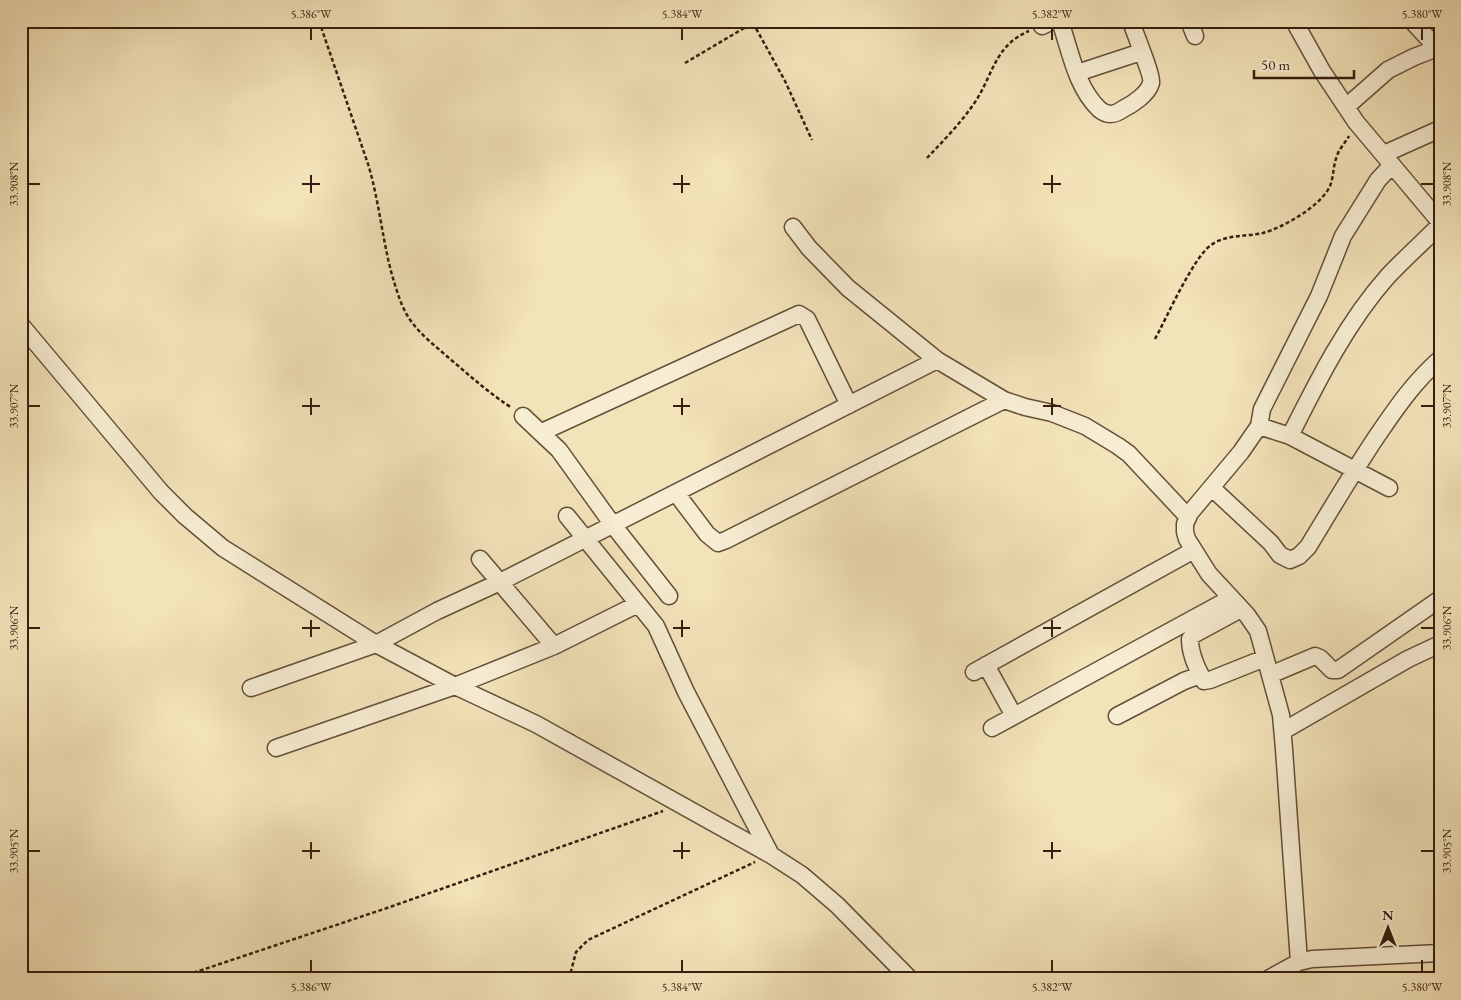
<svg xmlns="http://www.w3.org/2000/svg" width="1461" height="1000" font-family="'EB Garamond',serif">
  <rect width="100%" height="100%" fill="#f3e3b9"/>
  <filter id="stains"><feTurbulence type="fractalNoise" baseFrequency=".004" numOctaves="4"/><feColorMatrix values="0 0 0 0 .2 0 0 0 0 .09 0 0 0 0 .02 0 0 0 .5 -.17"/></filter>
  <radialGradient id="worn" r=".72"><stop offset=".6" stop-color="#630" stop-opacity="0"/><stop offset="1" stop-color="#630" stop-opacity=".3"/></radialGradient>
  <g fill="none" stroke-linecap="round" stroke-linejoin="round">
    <g stroke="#644f3a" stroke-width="19">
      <path id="minor" d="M 1060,21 C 1070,50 1076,87 1099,109 C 1107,116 1115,115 1123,109 C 1133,104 1148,94 1151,83 C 1153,76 1134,32 1131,21
        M 1189,21 L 1195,36
        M 1294,21 L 1322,71 L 1356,122 L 1440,222
        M 1412,21 L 1437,48
        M 1042,26 L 1052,21
        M 1077,73 L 1141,52
        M 1346,107 L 1388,70 L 1414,57 L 1440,47
        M 1384,154 L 1440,129
        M 793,227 L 809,248 L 848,288 L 937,360 L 1004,400 L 1025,407 L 1052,413 L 1085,426 L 1118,446 L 1129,454 L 1188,517
        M 21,325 L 161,492 L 185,516 L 223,548 L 376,644 L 455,686 L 536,724 L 771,855 L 802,875 L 837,905 L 910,979
        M 523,416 L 559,450 L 613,525 L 669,596
        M 1259,426 L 1262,409 L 1319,296 L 1343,236 L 1378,180 L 1392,165
        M 542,432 L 799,314 L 807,319 L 849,405
        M 1290,436 C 1318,380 1347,322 1388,276 C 1405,258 1423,242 1440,225
        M 1212,488 L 1271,543 L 1280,555 L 1290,560 L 1299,556 L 1308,547 C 1331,509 1353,472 1377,436 C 1397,407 1413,383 1440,359
        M 676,493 L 707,534 L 718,543 L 726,540 L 1004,400
        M 567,516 L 656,626 L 686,692 L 771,855
        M 480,559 L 554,646
        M 1241,609 L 1193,635 L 1190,639 C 1190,653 1197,669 1204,681 L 1210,680 L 1265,658
        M 986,665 L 1014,716
        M 974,672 L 1194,550
        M 1270,675 L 1315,656 L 1320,658 L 1332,670 L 1338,670 L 1440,599
        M 251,688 L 376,644 L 437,611 L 500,582 L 937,360
        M 1117,716 L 1184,681 L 1200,675
        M 992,728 L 1231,598
        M 1283,731 L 1408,659 L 1440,644
        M 276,748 L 455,686 L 554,646 L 638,604
        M 1299,962 L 1284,749 L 1281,715 L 1258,631 L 1247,615 L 1209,574 L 1187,539 L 1185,532 L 1185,524 L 1190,513 L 1241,452 L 1259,426 L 1290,436 L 1389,488
        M 1268,979 L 1299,962 L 1312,959 L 1440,953"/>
    </g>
    <path stroke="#351e10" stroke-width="2.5" stroke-dasharray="4 2.5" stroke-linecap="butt" d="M 319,21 L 368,164 C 379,200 382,238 392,275 C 396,288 400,303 407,315 C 417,332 434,345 449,358 C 470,376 489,393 512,408
      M 753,23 L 785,81 L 812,140
      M 685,63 L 756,21
      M 927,158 C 944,140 963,121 977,99 C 994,71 996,45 1029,31
      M 1155,339 C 1167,317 1193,258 1211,245 C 1227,234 1245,237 1263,233 C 1284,227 1321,206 1330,186 C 1334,176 1333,165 1337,156 C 1339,149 1345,143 1349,136
      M 175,979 L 387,908 L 663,811
      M 569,979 L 576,952 L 588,940 L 755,862"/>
    <use href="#minor" stroke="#f7edd2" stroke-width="16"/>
  </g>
  <path fill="none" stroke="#351e10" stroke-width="2" d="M 311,28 L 311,40M 682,28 L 682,40M 1052,28 L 1052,40M 1422,28 L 1422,40M 311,175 L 311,193M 682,175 L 682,193M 1052,175 L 1052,193M 28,184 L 40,184M 302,184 L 320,184M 673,184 L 690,184M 1043,184 L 1061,184M 1421,184 L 1434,184M 311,398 L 311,415M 682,398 L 682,415M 1052,398 L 1052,415M 28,406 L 40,406M 302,406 L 320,406M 673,406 L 690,406M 1043,406 L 1061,406M 1421,406 L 1434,406M 311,620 L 311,637M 682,620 L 682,637M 1052,620 L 1052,637M 28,628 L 40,628M 302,628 L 320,628M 673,628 L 690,628M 1043,628 L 1061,628M 1421,628 L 1434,628M 311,842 L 311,859M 682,842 L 682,859M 1052,842 L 1052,859M 28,851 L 40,851M 302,851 L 320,851M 673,851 L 690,851M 1043,851 L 1061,851M 1421,851 L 1434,851M 311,960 L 311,972M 682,960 L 682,972M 1052,960 L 1052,972M 1422,960 L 1422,972"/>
  <rect width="1461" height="1000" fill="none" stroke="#f3e3b9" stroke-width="55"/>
  <g transform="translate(1388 928)" stroke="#f7edd2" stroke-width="4" paint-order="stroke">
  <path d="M0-4L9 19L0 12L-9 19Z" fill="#351e10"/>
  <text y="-8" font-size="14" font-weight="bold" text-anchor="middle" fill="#351e10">N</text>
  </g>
  <path d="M1254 70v8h100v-8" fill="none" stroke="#351e10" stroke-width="2.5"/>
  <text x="1261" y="70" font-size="15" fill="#351e10" stroke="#f7edd2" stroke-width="4" paint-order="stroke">50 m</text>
  <rect x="28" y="28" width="1406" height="944" fill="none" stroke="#351e10" stroke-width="2"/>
  <g font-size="12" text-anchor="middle" fill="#351e10">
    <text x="311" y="18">5.386°W</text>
    <text x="682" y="18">5.384°W</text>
    <text x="1052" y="18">5.382°W</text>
    <text x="1422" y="18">5.380°W</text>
    <text transform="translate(14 184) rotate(-90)" y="4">33.908°N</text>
    <text transform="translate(1447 184) rotate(-90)" y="4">33.908°N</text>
    <text transform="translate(14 406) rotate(-90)" y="4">33.907°N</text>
    <text transform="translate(1447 406) rotate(-90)" y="4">33.907°N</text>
    <text transform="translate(14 628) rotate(-90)" y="4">33.906°N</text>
    <text transform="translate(1447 628) rotate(-90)" y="4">33.906°N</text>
    <text transform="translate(14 851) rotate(-90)" y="4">33.905°N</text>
    <text transform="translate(1447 851) rotate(-90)" y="4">33.905°N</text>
    <text x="311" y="991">5.386°W</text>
    <text x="682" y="991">5.384°W</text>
    <text x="1052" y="991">5.382°W</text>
    <text x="1422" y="991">5.380°W</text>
  </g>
  <rect width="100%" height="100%" filter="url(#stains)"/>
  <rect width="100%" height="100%" fill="url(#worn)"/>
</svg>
